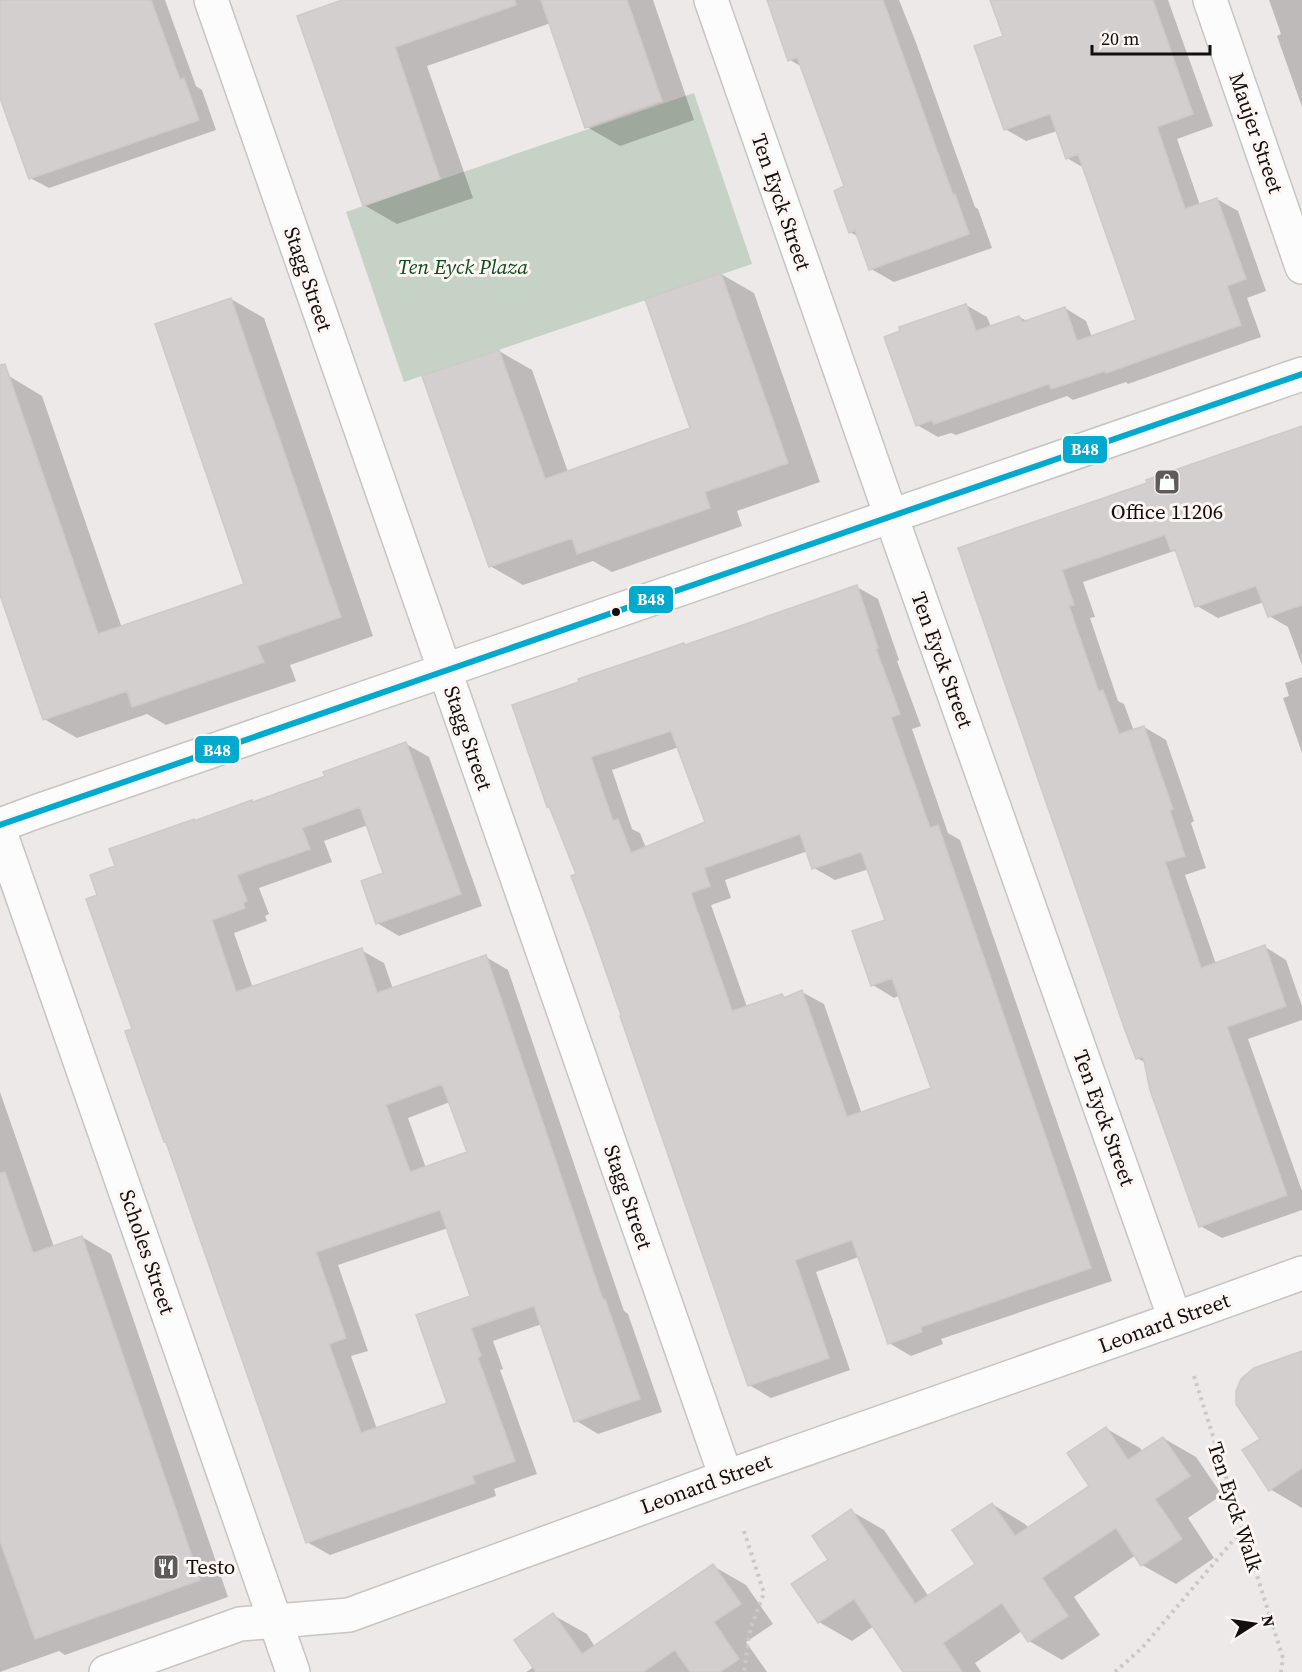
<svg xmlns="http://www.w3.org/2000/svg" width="1302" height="1672" font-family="'Source Serif 4',serif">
  <rect width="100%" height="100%" fill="#ede9e8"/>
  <path fill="#c6d2c5" d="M 694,93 L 752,264 L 404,382 L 346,212 Z"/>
  <path fill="#0003" fill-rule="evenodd" d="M 0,0 L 165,0 L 196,86 L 202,90 L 216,130 L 49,188 L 30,178 L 0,92 Z
    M 346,0 L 653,0 L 694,120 L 620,146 L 587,127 L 551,23 L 427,66 L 473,198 L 397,224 L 364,205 Z
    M 769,0 L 899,0 L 915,40 L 975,207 L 978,209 L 992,248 L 894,282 L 871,269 L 860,238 L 850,232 L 845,187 L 802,67 L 790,60 Z
    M 992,0 L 1168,0 L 1213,126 L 1177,139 L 1200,205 L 1217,199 L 1238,211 L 1266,291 L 1247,298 L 1261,337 L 1128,384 L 1126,382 L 1073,400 L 1067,396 L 956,435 L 951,433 L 938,437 L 917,425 L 966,305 L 987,317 L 991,327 L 1019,317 L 1027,321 L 1065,308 L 1086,321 L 1092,337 L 1138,321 L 1084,168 L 1067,158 L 1057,131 L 1026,141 L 1005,129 L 1005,37 Z
    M 1269,0 L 1302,0 L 1302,107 L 1277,36 L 1281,34 Z
    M 721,274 L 754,293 L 820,482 L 737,511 L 742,526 L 612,572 L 593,561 L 523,585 L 490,566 L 499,351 L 532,370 L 568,472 L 692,429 Z
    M 231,299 L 264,318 L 373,636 L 290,665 L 296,681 L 166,725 L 147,714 L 77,738 L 44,719 L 0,590 L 0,379 L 9,376 L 42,396 L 122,628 L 246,584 Z
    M 1302,428 L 1302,665 L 1288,627 L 1269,616 L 1264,602 L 1218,618 L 1197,606 L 1178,554 L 1174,551 L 1083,582 L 1095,617 L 1090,618 L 1118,701 L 1124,704 L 1134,731 L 1144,727 L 1166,740 L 1194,821 L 1191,823 L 1206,868 L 1185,875 L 1216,964 L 1265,947 L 1286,960 L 1302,1006 L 1302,1020 L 1248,1039 L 1302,1191 L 1302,1210 L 1222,1238 L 1200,1226 L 1146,1063 L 1137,1058 L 960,549 Z
    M 857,587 L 878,599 L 899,660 L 897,661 L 921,726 L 912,729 L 948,833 L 960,840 L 1112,1281 L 941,1339 L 943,1344 L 911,1356 L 889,1343 L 859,1257 L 816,1272 L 850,1370 L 771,1398 L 749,1385 L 623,1016 L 578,875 L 551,807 L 549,806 L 686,646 ZM 679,747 L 707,823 L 646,848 L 640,833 L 632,829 L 612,770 ZM 808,851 L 814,868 L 835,880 L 869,869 L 887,921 L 873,985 L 894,998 L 900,995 L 932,1089 L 862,1114 L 824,1004 L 802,992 L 787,998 L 782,995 L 747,1007 L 711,905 L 731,898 L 725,880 Z
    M 1302,677 L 1302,753 L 1283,698 L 1289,696 L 1285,683 Z
    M 406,744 L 429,757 L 482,906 L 399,936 L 377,923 L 385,874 L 368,825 L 324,841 L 332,862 L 259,888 L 269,914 L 265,916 L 267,921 L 234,933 L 253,988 L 361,950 L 384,963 L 393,989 L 486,957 L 508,970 L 624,1311 L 628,1314 L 662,1412 L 598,1434 L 575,1420 L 542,1324 L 493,1341 L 503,1369 L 500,1370 L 537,1474 L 494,1489 L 496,1496 L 330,1555 L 307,1542 L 134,1030 L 99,896 L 116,867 L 193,820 L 196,822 L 254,803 L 327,777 ZM 450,1102 L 469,1153 L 426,1168 L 408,1118 ZM 448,1228 L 472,1297 L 449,1404 L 377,1429 L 351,1356 L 368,1351 L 338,1265 Z
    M 0,1092 L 54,1247 L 82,1237 L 111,1254 L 228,1597 L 65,1655 L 59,1651 L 0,1672 Z
    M 1302,1353 L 1302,1508 L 1270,1489 L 1262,1439 Z
    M 1107,1429 L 1140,1448 L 1143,1452 L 1163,1438 L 1196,1457 L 1222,1495 L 1188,1518 L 1214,1558 L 1176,1584 L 1142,1565 L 1136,1555 L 1074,1597 L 1100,1635 L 1062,1660 L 1029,1641 L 1022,1631 L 975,1663 L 981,1672 L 905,1672 L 874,1626 L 852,1641 L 819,1622 L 830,1560 L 851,1511 L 884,1530 L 929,1597 L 977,1564 L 992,1504 L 1025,1524 L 1029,1528 L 1091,1487 Z
    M 713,1566 L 746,1585 L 773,1624 L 746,1642 L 767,1672 L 526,1672 L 534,1667 L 553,1615 L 587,1634 L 595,1647 Z"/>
  <path fill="#d2cfce" stroke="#cdcac9" stroke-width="1.5" fill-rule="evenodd" d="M 0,0 L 151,0 L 180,80 L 184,78 L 199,120 L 29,179 L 0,98 Z
    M 342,0 L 515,0 L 516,5 L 395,47 L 440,179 L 363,206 L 297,16 Z
    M 541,0 L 627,0 L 662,101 L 585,128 Z
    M 767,0 L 883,0 L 953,195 L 955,194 L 969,234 L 869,270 L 855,230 L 849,233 L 834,191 L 844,186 L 797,57 L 788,61 Z
    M 990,0 L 1153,0 L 1193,114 L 1157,127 L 1185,209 L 1217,198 L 1246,279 L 1227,286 L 1241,325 L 1106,373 L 1105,371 L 1051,389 L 1049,384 L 934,424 L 932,420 L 916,426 L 884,337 L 900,331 L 899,327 L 966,304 L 976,331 L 1019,316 L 1022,322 L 1065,307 L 1077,341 L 1136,320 L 1078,154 L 1066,159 L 1050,114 L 1004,130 L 974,46 L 1003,36 Z
    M 721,273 L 788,463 L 705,492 L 710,508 L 577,554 L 572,538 L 489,567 L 422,376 L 499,350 L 545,479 L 690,428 L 645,299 Z
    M 231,298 L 341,617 L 257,646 L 264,662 L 132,707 L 127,691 L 43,720 L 0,595 L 0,365 L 5,364 L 98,634 L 244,584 L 155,324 Z
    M 1302,426 L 1302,605 L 1268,617 L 1256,586 L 1195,607 L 1175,549 L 1171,551 L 1165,535 L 1062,570 L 1074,605 L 1069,606 L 1084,650 L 1099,692 L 1103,690 L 1119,734 L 1144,726 L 1173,809 L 1170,811 L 1185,856 L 1165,862 L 1201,968 L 1265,945 L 1286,1006 L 1227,1027 L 1287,1195 L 1199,1227 L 1150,1090 L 1143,1056 L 1136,1059 L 1126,1033 L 958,548 L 1147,483 L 1146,480 Z
    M 857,585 L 878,648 L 876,649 L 900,714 L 891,717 L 930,828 L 938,825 L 1091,1268 L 921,1327 L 922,1332 L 888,1344 L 852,1240 L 795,1260 L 829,1358 L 748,1386 L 620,1016 L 621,1015 L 590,926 L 571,876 L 576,874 L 549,806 L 547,807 L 512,705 L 579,682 L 578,679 L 684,643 L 685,645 ZM 671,731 L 705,822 L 631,853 L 618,819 L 613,821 L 591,757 ZM 800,834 L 812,869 L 861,852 L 885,920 L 852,931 L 871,986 L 892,978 L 931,1088 L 847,1117 L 802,990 L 784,998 L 782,994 L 732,1011 L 691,893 L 710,886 L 704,868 Z
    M 406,742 L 461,894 L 376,924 L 361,881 L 383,873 L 360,807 L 302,828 L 310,849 L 237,875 L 247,901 L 243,903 L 245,908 L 212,920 L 236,992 L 362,948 L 377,993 L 486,955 L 603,1300 L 605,1299 L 640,1399 L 574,1422 L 534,1306 L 471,1328 L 481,1356 L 478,1358 L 515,1461 L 472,1476 L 475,1483 L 306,1543 L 166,1142 L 164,1142 L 125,1031 L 132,1029 L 86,899 L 97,895 L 90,875 L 115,866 L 109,849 L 194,819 L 194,821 L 252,800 L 253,802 L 325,776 L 323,772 ZM 442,1084 L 467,1152 L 410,1172 L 386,1105 ZM 440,1210 L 470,1296 L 416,1315 L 447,1403 L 361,1433 L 329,1344 L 346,1338 L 316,1252 Z
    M 5,1172 L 33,1253 L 82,1236 L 200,1580 L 35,1639 L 0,1541 L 0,1173 Z
    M 1302,1351 L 1302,1468 L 1269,1491 L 1242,1450 L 1260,1439 L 1236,1404 L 1236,1391 L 1241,1379 L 1254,1368 Z
    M 1106,1427 L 1128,1460 L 1163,1437 L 1190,1476 L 1155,1499 L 1182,1539 L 1141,1566 L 1116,1528 L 1042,1578 L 1068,1616 L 1028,1642 L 1002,1603 L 943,1643 L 962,1672 L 903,1672 L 854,1599 L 818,1623 L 791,1584 L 828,1560 L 812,1536 L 851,1509 L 915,1604 L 975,1564 L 952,1530 L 992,1503 L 1015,1536 L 1089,1486 L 1067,1453 Z
    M 713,1564 L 741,1604 L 714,1622 L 739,1659 L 720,1672 L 690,1672 L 675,1650 L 643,1672 L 536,1672 L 514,1640 L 553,1613 L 582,1654 Z"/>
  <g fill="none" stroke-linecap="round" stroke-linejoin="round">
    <g stroke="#c7c4c3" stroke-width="36">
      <path id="minor" d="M 211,0 L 726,1477
        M 711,0 L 891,516 L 1175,1319
        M 1210,0 L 1302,267
        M 0,825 L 38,811 L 1302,374
        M 0,832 L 293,1672
        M 106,1672 L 240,1624 L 349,1615 L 726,1477 L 1175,1319 L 1302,1273"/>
    </g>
    <path stroke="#cbc9c8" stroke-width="4" stroke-dasharray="3 4.5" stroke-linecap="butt" d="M 1194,1376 L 1283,1658 L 1281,1672
      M 744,1531 L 764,1593 L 750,1630 L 744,1672
      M 1115,1672 L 1142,1648 L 1242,1530"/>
    <use href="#minor" stroke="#fcfcfc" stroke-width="33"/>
    <g stroke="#fdf5f2" stroke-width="10">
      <path id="bus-1" d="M 0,825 L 1302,374"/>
    </g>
    <use href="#bus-1" stroke="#00a9ce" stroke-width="6"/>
  </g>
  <defs>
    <g id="shop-square" transform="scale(1.35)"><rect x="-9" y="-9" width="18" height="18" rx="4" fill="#5f5b5a" stroke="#fdf5f2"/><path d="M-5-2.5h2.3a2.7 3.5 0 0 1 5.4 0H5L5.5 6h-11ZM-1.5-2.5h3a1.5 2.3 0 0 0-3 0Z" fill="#fff"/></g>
    <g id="restaurant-square" transform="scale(1.35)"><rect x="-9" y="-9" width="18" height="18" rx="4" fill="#5f5b5a" stroke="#fdf5f2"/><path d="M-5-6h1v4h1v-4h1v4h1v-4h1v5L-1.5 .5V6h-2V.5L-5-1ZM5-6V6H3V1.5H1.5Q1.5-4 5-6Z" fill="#fff"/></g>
  </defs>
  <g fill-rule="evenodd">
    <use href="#shop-square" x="1167" y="482"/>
    <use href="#restaurant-square" x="166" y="1567"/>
  </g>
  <circle fill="#120f0e" stroke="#fdf5f2" stroke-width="2" cx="616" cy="612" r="5"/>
  <g text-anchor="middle" stroke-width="6" stroke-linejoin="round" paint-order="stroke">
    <g font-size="21" fill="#120f0e" stroke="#fdf5f2">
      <text transform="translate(1256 133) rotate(71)" y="7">Maujer Street</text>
      <text transform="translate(781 202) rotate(71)" y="7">Ten Eyck Street</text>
      <text transform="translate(308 279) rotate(71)" y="7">Stagg Street</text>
      <text transform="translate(942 660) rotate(70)" y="7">Ten Eyck Street</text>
      <text transform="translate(468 738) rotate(71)" y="7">Stagg Street</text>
      <text transform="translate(1104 1118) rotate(70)" y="7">Ten Eyck Street</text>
      <text transform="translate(628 1197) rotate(71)" y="7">Stagg Street</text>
      <text transform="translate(147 1252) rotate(71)" y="7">Scholes Street</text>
      <text transform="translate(1164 1323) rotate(-20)" y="7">Leonard Street</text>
      <text transform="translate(706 1484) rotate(-20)" y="7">Leonard Street</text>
      <text transform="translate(1235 1507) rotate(72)" y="7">Ten Eyck Walk</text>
    </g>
    <g font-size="21" font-style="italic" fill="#0f4b1f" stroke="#fdf5f2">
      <text x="463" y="274">Ten Eyck Plaza</text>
    </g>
    <g font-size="21" fill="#120f0e" stroke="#fdf5f2">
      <text x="1167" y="519">Office 11206</text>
      <text x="186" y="1574" text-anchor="start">Testo</text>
    </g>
  </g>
  <g stroke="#fdf5f2" stroke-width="2">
    <rect x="1062" y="435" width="46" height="29" rx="6" fill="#00a9ce"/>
    <rect x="628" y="585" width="46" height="29" rx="6" fill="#00a9ce"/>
    <rect x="194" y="735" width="46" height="29" rx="6" fill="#00a9ce"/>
  </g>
  <g font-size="16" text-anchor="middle" font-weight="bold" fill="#fff">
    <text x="1085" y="455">B48</text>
    <text x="651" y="605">B48</text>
    <text x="217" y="756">B48</text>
  </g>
  <g transform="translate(1254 1624) rotate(78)" stroke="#fdf5f2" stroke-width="4.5" paint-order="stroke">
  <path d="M0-4.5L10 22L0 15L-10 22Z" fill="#120f0e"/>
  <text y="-9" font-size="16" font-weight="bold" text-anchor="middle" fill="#120f0e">N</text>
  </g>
  <path d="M1092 45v9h118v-9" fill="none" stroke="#120f0e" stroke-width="3"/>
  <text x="1101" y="45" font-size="18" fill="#120f0e" stroke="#fdf5f2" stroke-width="4.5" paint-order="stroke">20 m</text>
</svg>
